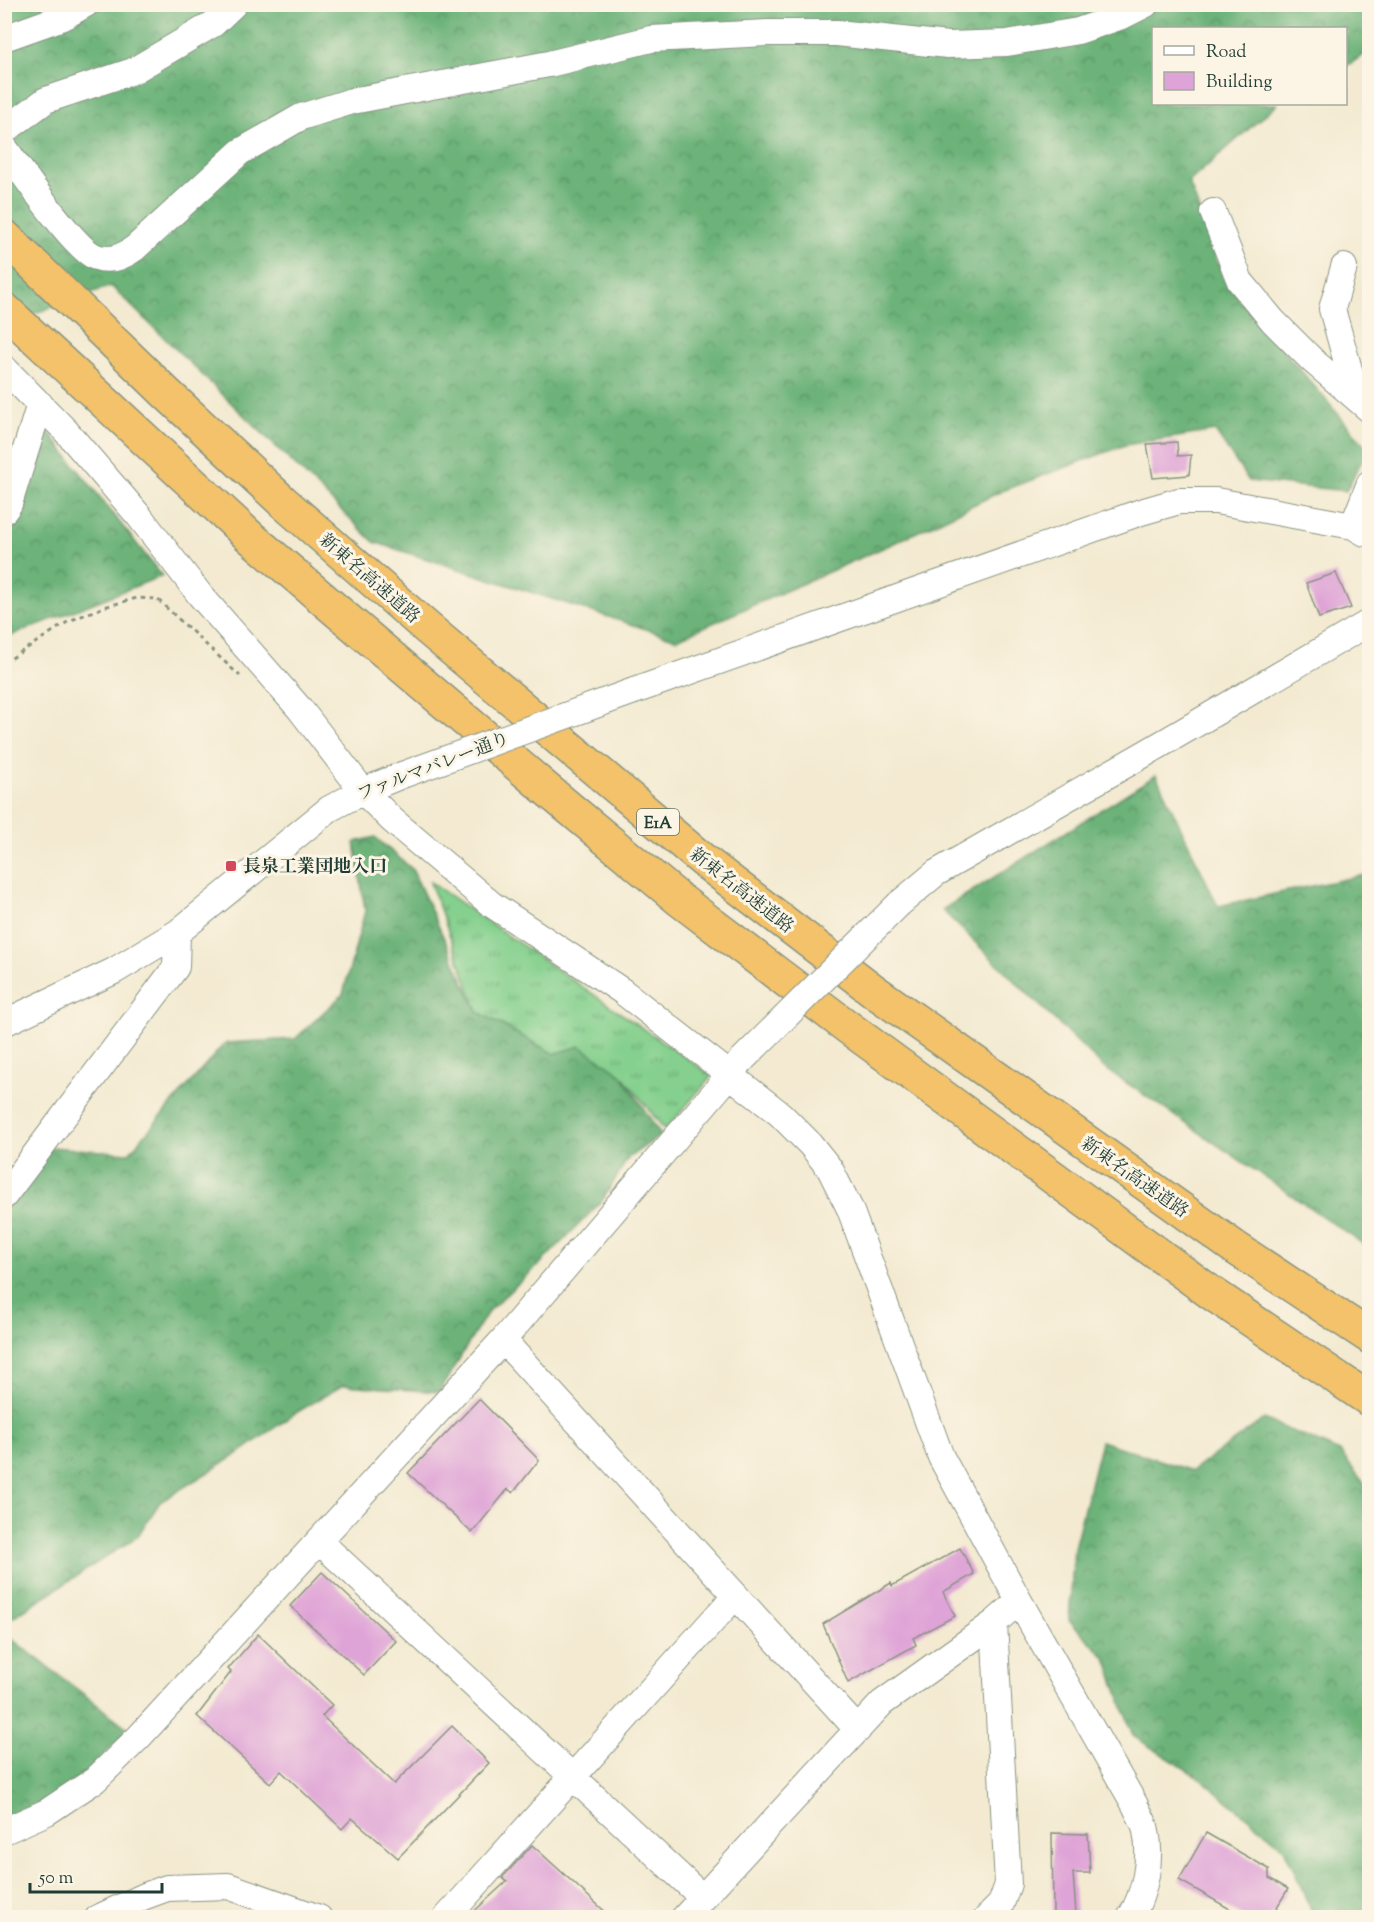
<svg xmlns="http://www.w3.org/2000/svg" width="1374" height="1922" font-family="'Sorts Mill Goudy','Noto Serif JP',serif">
  <defs>
    <pattern id="grass-tufts" width="24" height="20" patternUnits="userSpaceOnUse" patternTransform="scale(1.5)"><rect width="24" height="20" fill="#85d08e"/><path d="M3 7l-1-3M5 7V3M7 7l1-3M15 17l-1-3M17 17v-4M19 17l1-3" fill="none" stroke="#6caa75"/></pattern>
    <pattern id="forest-crowns" width="20" height="18" patternUnits="userSpaceOnUse" patternTransform="scale(1.5)"><rect width="20" height="18" fill="#6cb279"/><path d="M2 6a3 3 0 1 1 6 0M12 15a3 3 0 1 1 6 0" fill="none" stroke="#589264"/></pattern>
  </defs>
  <rect width="100%" height="100%" fill="#fcf5e5"/>
  <filter id="ink" filterUnits="userSpaceOnUse"><feTurbulence type="fractalNoise" baseFrequency=".0167" numOctaves="2"/><feDisplacementMap in="SourceGraphic" scale="12" xChannelSelector="R" yChannelSelector="G"/><feConvolveMatrix kernelMatrix="1 2 1 2 8 2 1 2 1" color-interpolation-filters="sRGB"/></filter>
  <filter id="wash" filterUnits="userSpaceOnUse"><feTurbulence type="fractalNoise" baseFrequency=".008" numOctaves="4" result="noise"/><feDisplacementMap in="SourceGraphic" scale="24" xChannelSelector="R" yChannelSelector="G"/><feGaussianBlur stdDeviation="1.35" result="paint"/><feColorMatrix in="noise" values="0 0 0 0 0 0 0 0 0 0 0 0 0 0 0 0 0 1.4 0 .05"/><feComposite in="paint" operator="in"/></filter>
  <g filter="url(#wash)">
    <rect width="100%" height="100%" fill="#f3ead1"/>
    <path fill="url(#grass-tufts)" stroke="#528661" stroke-width="1.5" d="M 430,882 L 712,1076 L 665,1130 L 621,1074 L 580,1047 L 554,1054 L 478,1012 Z"/>
    <path fill="url(#forest-crowns)" stroke="#467856" stroke-width="1.5" d="M 4,5 L 1369,5 L 1369,52 L 1346,66 L 1346,28 L 1154,28 L 1154,104 L 1277,104 L 1189,182 L 1225,282 L 1368,449 L 1346,491 L 1249,481 L 1215,431 L 1125,445 L 1002,491 L 894,543 L 677,639 L 374,542 L 111,286 L 5,324 Z
      M 47,430 L 162,576 L 5,638 L 5,484 Z
      M 1156,775 L 1218,906 L 1369,874 L 1369,1248 L 1103,1067 L 942,910 Z
      M 375,837 L 412,869 L 478,1012 L 554,1054 L 580,1046 L 621,1074 L 661,1135 L 628,1158 L 602,1201 L 540,1264 L 489,1310 L 439,1392 L 343,1385 L 294,1414 L 239,1453 L 160,1502 L 137,1537 L 5,1622 L 5,1207 L 51,1147 L 129,1153 L 225,1043 L 295,1039 L 343,994 L 365,911 L 355,842 Z
      M 1264,1419 L 1340,1452 L 1369,1490 L 1369,1917 L 1314,1917 L 1284,1848 L 1200,1778 L 1133,1736 L 1106,1658 L 1069,1620 L 1074,1548 L 1101,1441 L 1192,1471 Z
      M 4,1633 L 129,1729 L 89,1770 L 42,1803 L 5,1817 Z"/>
    <g id="blocks">
      <path fill="#dfa4d7" d="M 1177,442 L 1178,456 L 1191,455 L 1189,475 L 1153,478 L 1147,444 Z
        M 1336,573 L 1351,608 L 1319,618 L 1306,583 Z
        M 479,1399 L 539,1460 L 513,1493 L 508,1489 L 472,1533 L 408,1473 Z
        M 960,1548 L 974,1574 L 943,1592 L 955,1616 L 913,1638 L 916,1645 L 848,1683 L 823,1624 L 891,1583 L 892,1586 Z
        M 322,1572 L 396,1641 L 364,1675 L 290,1606 Z
        M 258,1634 L 332,1705 L 322,1716 L 394,1784 L 452,1726 L 489,1763 L 398,1858 L 352,1818 L 342,1829 L 281,1771 L 270,1783 L 197,1716 L 231,1672 L 228,1669 Z
        M 1052,1833 L 1088,1834 L 1090,1873 L 1073,1873 L 1076,1914 L 1053,1914 Z
        M 1206,1833 L 1269,1869 L 1269,1878 L 1288,1889 L 1271,1917 L 1244,1917 L 1179,1880 Z
        M 532,1845 L 611,1917 L 468,1917 L 507,1881 L 502,1878 Z"/>
    </g>
  </g>
  <g filter="url(#ink)">
    <use href="#blocks" fill-opacity="0" stroke="#899482" stroke-width="1.5"/>
    <g fill="none" stroke-linecap="round" stroke-linejoin="round">
      <g stroke="#899482" stroke-width="28">
        <path id="minor" d="M 4,38 L 63,17 L 86,4
          M 4,131 L 46,100 L 133,71 L 213,24 L 234,4
          M 4,147 C 20,169 74,249 96,257 C 111,262 123,257 135,248 L 240,152 L 301,117 L 352,101 L 549,64 L 651,39 L 767,33 L 837,33 L 948,45 L 1007,43 L 1078,31 L 1122,16 L 1146,4
          M 1213,212 L 1240,281 L 1273,321 L 1313,361 L 1370,410
          M 1344,267 L 1332,309 L 1357,398
          M 4,368 L 65,430 L 139,516 L 200,595 L 300,709 L 363,791 L 392,820 L 491,904 L 622,991 L 780,1114 L 810,1144 L 830,1169 L 850,1209 L 941,1457 L 1019,1601 L 1135,1805 C 1138,1813 1145,1822 1146,1831 C 1152,1859 1145,1894 1130,1918
          M 4,511 L 9,504 L 40,404
          M 1365,533 L 1353,526 L 1370,483
          M 634,691 L 1141,512 L 1179,501 L 1216,501 L 1353,526 L 1370,524
          M 899,904 L 936,873 L 1146,753 L 1370,622
          M 4,1023 L 114,971 L 177,933 L 329,809 L 363,791 L 402,775
          M 4,1196 L 176,967 L 177,933
          M 503,1340 L 858,1730
          M 319,1541 L 702,1897
          M 4,1831 L 47,1812 L 95,1780 L 139,1737 L 503,1340 L 739,1064
          M 98,1918 L 145,1896 L 167,1888 L 228,1886 L 319,1918
          M 446,1918 L 735,1596
          M 684,1918 L 882,1703 L 994,1623 L 1019,1601
          M 987,1918 L 1001,1904 L 1008,1884 L 994,1623"/>
      </g>
      <g stroke="#899482" stroke-width="36">
        <path id="highway" d="M 4,236 L 166,393 L 282,501 L 426,627 L 704,861 L 874,991 L 1046,1113 L 1234,1247 L 1370,1337
          M 4,309 L 249,536 L 545,788 L 680,900 L 849,1028 L 1210,1292 L 1370,1400"/>
      </g>
      <path stroke="#899482" stroke-width="3" stroke-dasharray="4.5 4.5" stroke-linecap="butt" d="M 4,663 L 69,621 L 104,607 L 137,598 L 157,599 L 240,676"/>
      <use href="#minor" stroke="#fff" stroke-width="26"/>
      <use href="#highway" stroke="#f3c26a" stroke-width="33"/>
      <g stroke="#899482" stroke-width="28" stroke-linecap="butt">
        <path id="minor-bridge" d="M 402,775 L 634,691
          M 740,1062 L 899,904"/>
      </g>
      <use href="#minor-bridge" stroke="#fff" stroke-width="26"/>
    </g>
  </g>
  <rect fill="#d1495b" stroke="#fcf5e5" stroke-width="2" x="225" y="860" width="12" height="12" rx="3"/>
  <g text-anchor="middle" stroke-width="6" stroke-linejoin="round" paint-order="stroke">
    <rect fill="#fcf5e5" stroke="#617469" stroke-width="1.5" x="637" y="809" width="42" height="26" rx="4.5"/>
    <g font-size="16" font-weight="bold" fill="#1f3d34">
      <text x="658" y="828">E1A</text>
    </g>
    <g font-size="18" fill="#1f3d34" stroke="#fcf5e5">
      <text transform="translate(370 578) rotate(41)" y="6">新東名高速道路</text>
      <text transform="translate(433 766) rotate(-21)" y="6">ファルマバレー通り</text>
      <text transform="translate(742 890) rotate(38)" y="6">新東名高速道路</text>
      <text transform="translate(1135 1177) rotate(35)" y="6">新東名高速道路</text>
    </g>
    <g font-size="18" font-weight="bold" fill="#1f3d34" stroke="#fcf5e5" text-anchor="start">
      <text x="243" y="872">長泉工業団地入口</text>
    </g>
  </g>
  <rect width="1374" height="1922" fill="none" stroke="#fcf5e5" stroke-width="24"/>
  <rect x="1152" y="27" width="195" height="78" fill="#fcf5e5" stroke="#a4ab9e" stroke-width="1.5"/>
  <rect x="1164" y="46" width="30" height="9" fill="#ffffff" stroke="#a4ab9e" stroke-width="1.5"/>
  <text x="1206" y="57" font-size="18" fill="#1f3d34">Road</text>
  <rect x="1164" y="72" width="30" height="18" fill="#dfa4d7" stroke="#a4ab9e" stroke-width="1.5"/>
  <text x="1206" y="87" font-size="18" fill="#1f3d34">Building</text>
  <path d="M30 1883v9h132v-9" fill="none" stroke="#1f3d34" stroke-width="3"/>
  <text x="39" y="1883" font-size="18" fill="#1f3d34" stroke="#fcf5e5" stroke-width="4.5" paint-order="stroke">50 m</text>
</svg>
